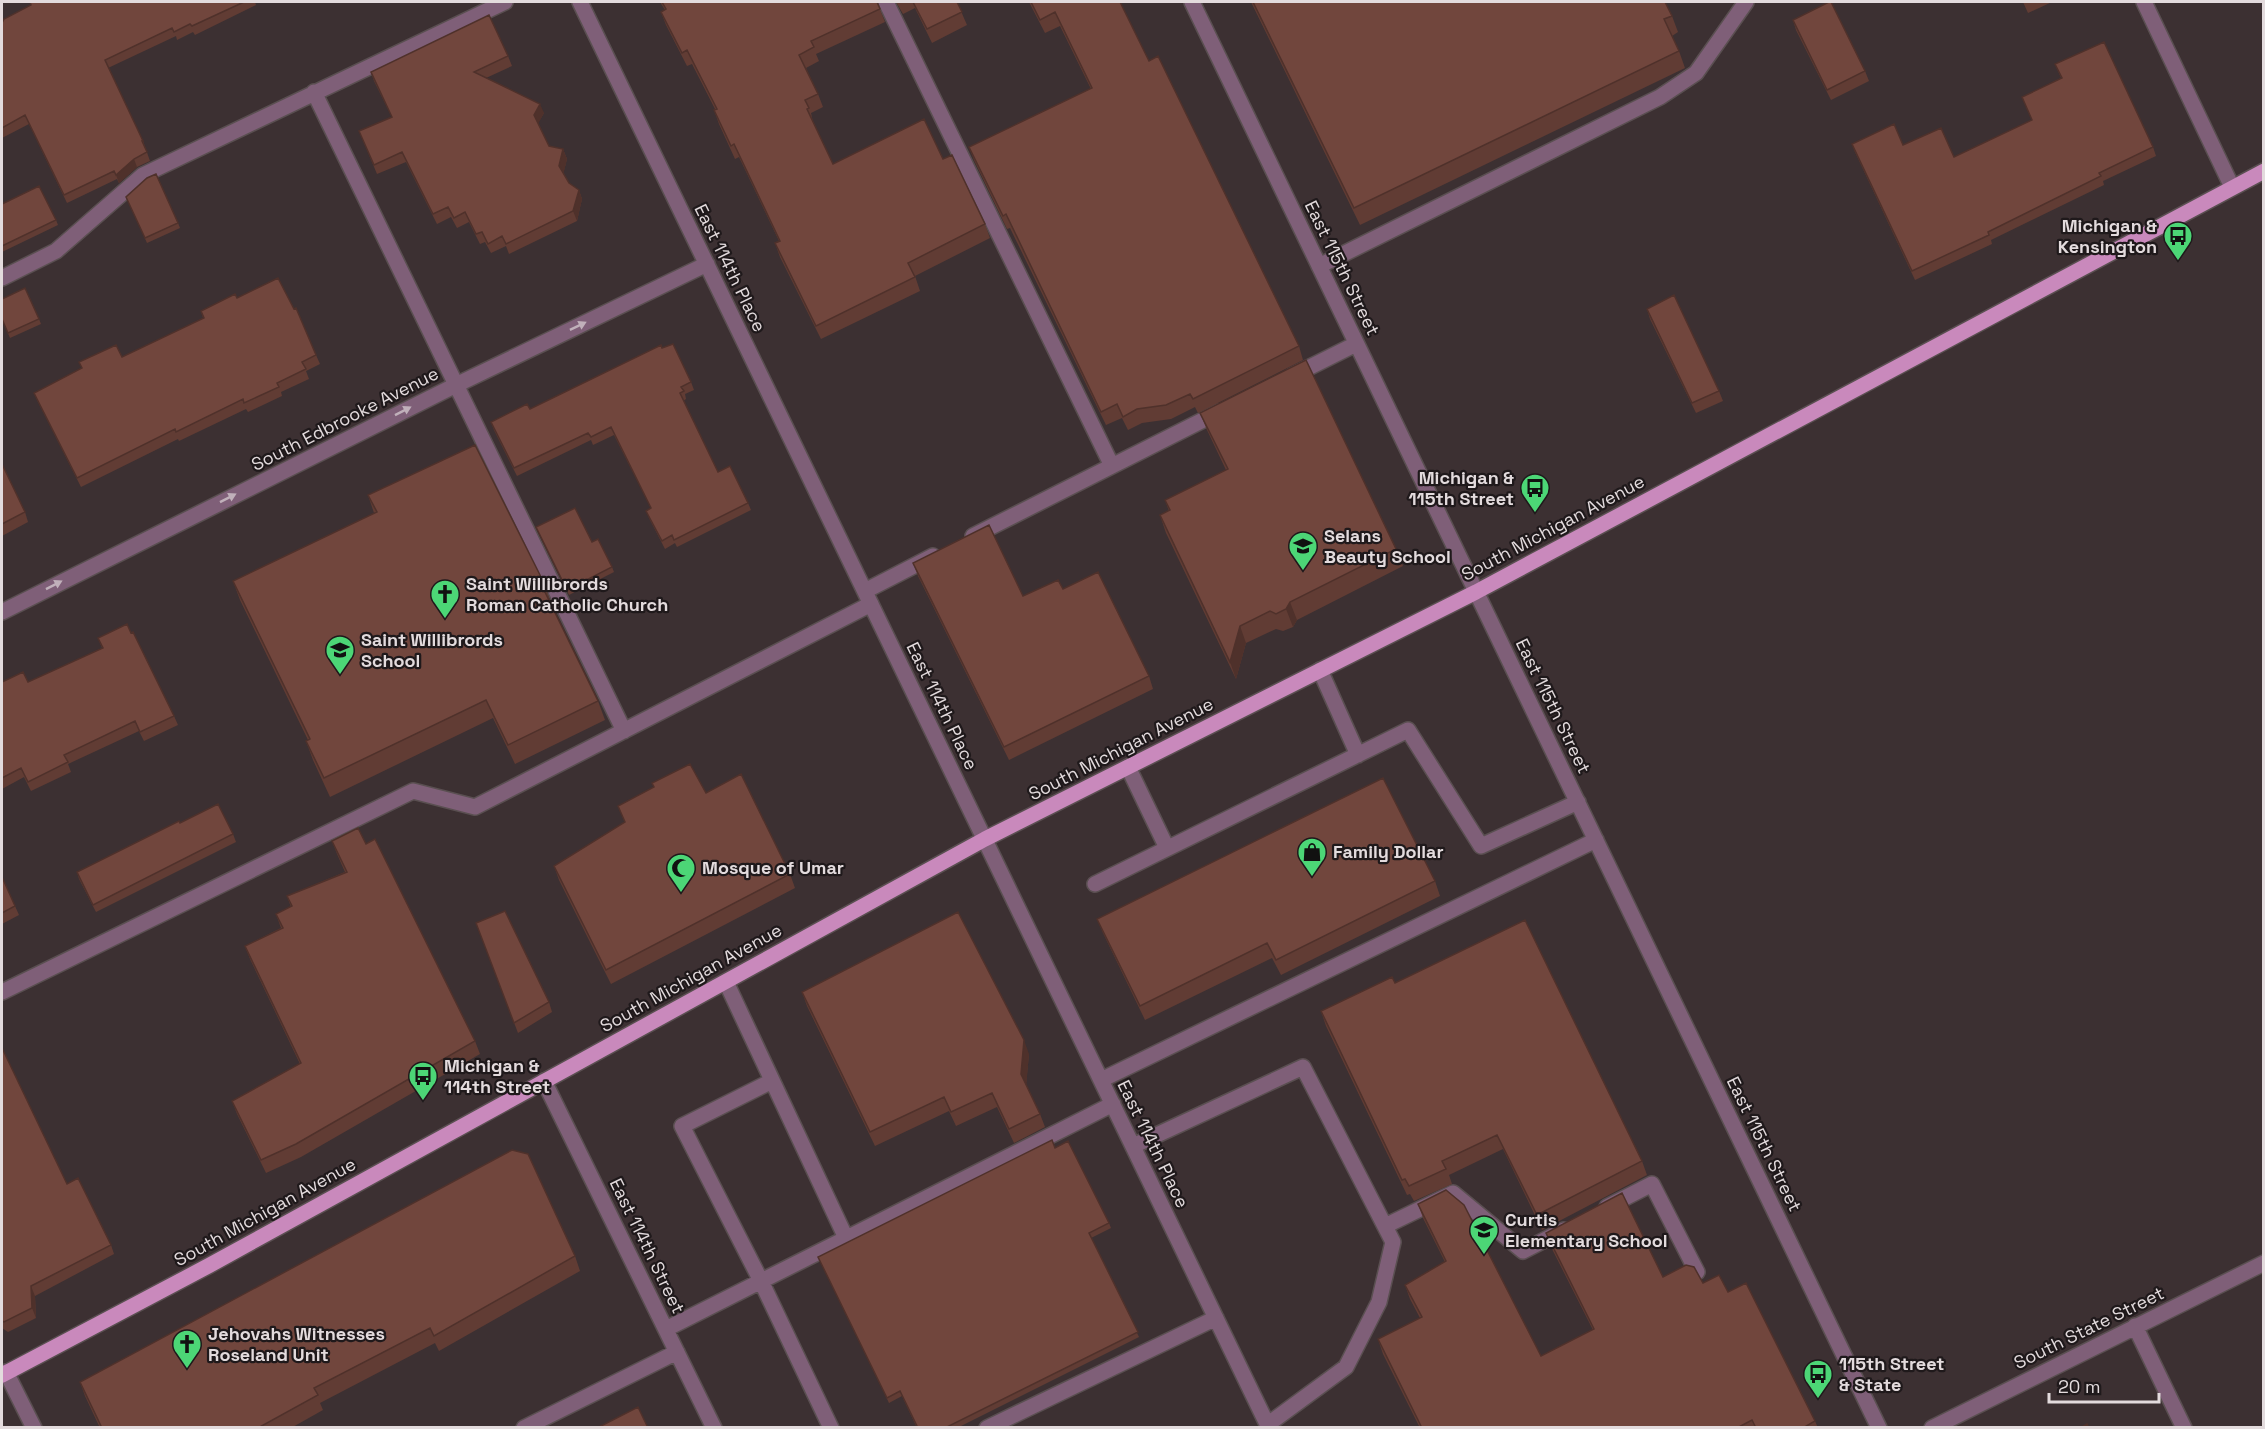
<svg xmlns="http://www.w3.org/2000/svg" width="2265" height="1429" font-family="'Space Grotesk',sans-serif">
  <rect width="100%" height="100%" fill="#3c3032"/>
  <g fill="none" stroke-linecap="round" stroke-linejoin="round">
    <g stroke="#5a4f51" stroke-width="18">
      <path id="minor" d="M 580,2 L 1269,1428
        M 886,2 L 1112,466
        M 1192,2 L 1879,1428
        M 2144,2 L 2232,187
        M 314,92 L 624,731
        M 1319,266 L 1660,97 L 1696,73 L 1746,2
        M 2,278 L 56,251 L 143,175 L 505,2
        M 1292,376 L 1356,344
        M 973,536 L 1219,412
        M 865,591 L 933,556
        M 2,612 L 456,385 L 707,264
        M 1320,670 L 1358,755
        M 1128,767 L 1167,848
        M 1095,884 L 1408,730 L 1481,846 L 1578,802
        M 726,982 L 846,1238
        M 2,992 L 413,791 L 475,807 L 871,604
        M 1101,1080 L 1596,840
        M 544,1081 L 714,1428
        M 772,1081 L 682,1126 L 761,1281 L 831,1428
        M 1133,1146 L 1303,1067 L 1393,1242 L 1379,1302 L 1346,1367 L 1267,1425
        M 1607,1207 L 1652,1184 L 1697,1272
        M 1385,1226 L 1453,1193 L 1523,1251 L 1564,1230
        M 2135,1326 L 2184,1428
        M 666,1329 L 1113,1104
        M 6,1372 L 34,1428
        M 524,1428 L 677,1352
        M 987,1428 L 1216,1318
        M 1932,1428 L 2264,1263"/>
    </g>
    <g stroke="#5a4f51" stroke-width="18">
      <path id="major" d="M 2,1375 L 210,1265 L 985,839 L 1476,592 L 2264,171"/>
    </g>
    <use href="#minor" stroke="#7f5f78" stroke-width="15"/>
    <use href="#major" stroke="#c989bc" stroke-width="15"/>
  </g>
  <path fill="#613c34" d="M 29,2 L 255,2 L 256,5 L 195,35 L 193,32 L 177,40 L 176,36 L 108,68 L 143,141 L 150,161 L 137,167 L 119,183 L 117,179 L 67,203 L 29,124 L 2,138 L 2,23 L 31,5 Z
    M 660,2 L 877,2 L 885,22 L 816,54 L 819,61 L 806,68 L 818,94 L 823,107 L 811,113 L 813,122 L 833,164 L 943,159 L 985,224 L 990,238 L 915,276 L 920,291 L 821,339 L 780,257 L 775,243 L 779,241 L 739,157 L 735,159 L 719,124 L 714,110 L 715,109 L 692,64 L 687,66 L 666,25 L 661,12 L 665,10 Z
    M 896,2 L 957,2 L 967,25 L 932,43 L 915,8 L 903,14 Z
    M 1029,2 L 1120,2 L 1149,61 L 1299,346 L 1303,360 L 1198,413 L 1195,407 L 1171,419 L 1142,423 L 1128,430 L 1122,418 L 1106,425 L 1010,228 L 1007,229 L 974,160 L 969,147 L 1091,89 L 1060,26 L 1045,33 Z
    M 1251,2 L 1665,2 L 1672,16 L 1678,32 L 1672,36 L 1679,51 L 1685,68 L 1360,225 Z
    M 2023,2 L 2052,2 L 2028,13 Z
    M 1793,20 L 1865,71 L 1869,81 L 1831,100 L 1796,30 Z
    M 508,56 L 512,66 L 486,78 L 544,113 L 538,123 L 549,146 L 563,149 L 567,159 L 563,174 L 569,183 L 579,190 L 582,199 L 577,221 L 509,254 L 506,246 L 491,253 L 485,242 L 480,244 L 469,222 L 457,228 L 451,217 L 437,224 L 406,162 L 377,174 L 359,131 L 392,117 L 374,81 L 371,72 Z
    M 2055,64 L 2153,147 L 2156,156 L 2103,181 L 2104,185 L 1991,240 L 1992,244 L 1915,280 L 1855,152 L 1852,144 L 1903,145 L 1954,157 L 2032,120 L 2022,97 L 2061,78 Z
    M 126,197 L 178,223 L 180,228 L 147,243 Z
    M 2,204 L 56,220 L 58,225 L 2,252 Z
    M 237,298 L 316,355 L 320,364 L 306,371 L 309,379 L 281,392 L 282,396 L 248,412 L 246,409 L 179,441 L 178,439 L 81,487 L 38,402 L 34,393 L 82,369 L 79,362 L 122,357 L 203,318 L 201,311 Z
    M 1647,309 L 1719,391 L 1723,401 L 1696,413 L 1650,319 Z
    M 39,319 L 41,324 L 10,338 L 2,320 Z
    M 662,348 L 691,382 L 694,390 L 685,394 L 686,399 L 683,401 L 718,472 L 748,503 L 751,510 L 677,547 L 675,543 L 665,549 L 649,518 L 646,511 L 651,508 L 614,435 L 593,445 L 591,440 L 517,476 L 494,430 L 491,422 L 530,409 Z
    M 1200,413 L 1396,549 L 1403,566 L 1297,620 L 1293,627 L 1283,631 L 1276,629 L 1246,643 L 1236,679 L 1166,533 L 1160,515 L 1169,511 L 1165,500 L 1226,470 L 1207,430 Z
    M 2,464 L 25,512 L 28,522 L 2,536 Z
    M 368,495 L 545,585 L 551,604 L 598,701 L 605,720 L 515,764 L 493,718 L 330,797 L 313,760 L 306,741 L 308,740 L 240,600 L 233,581 L 374,513 Z
    M 536,527 L 592,542 L 612,567 L 614,572 L 569,595 Z
    M 913,563 L 1023,596 L 1063,589 L 1149,676 L 1153,689 L 1009,760 L 918,576 Z
    M 98,638 L 174,716 L 178,725 L 144,741 L 139,731 L 68,764 L 71,772 L 31,791 L 24,777 L 2,789 L 2,682 L 28,682 L 102,648 Z
    M 706,793 L 790,874 L 795,888 L 611,984 L 559,880 L 554,866 L 625,823 L 618,806 Z
    M 180,823 L 233,834 L 236,842 L 96,912 L 79,879 L 77,872 Z
    M 332,841 L 366,844 L 475,1041 L 480,1054 L 301,1157 L 266,1173 L 237,1114 L 232,1101 L 300,1064 L 250,959 L 245,946 L 281,928 L 276,914 L 291,907 L 287,896 L 345,872 L 337,854 Z
    M 2,877 L 15,906 L 19,915 L 2,924 Z
    M 1435,881 L 1440,896 L 1281,975 L 1272,958 L 1145,1020 L 1103,933 L 1097,919 Z
    M 476,923 L 549,1002 L 552,1012 L 518,1033 Z
    M 1395,983 L 1642,1161 L 1647,1175 L 1542,1230 L 1503,1149 L 1449,1175 L 1452,1184 L 1414,1201 L 1410,1194 L 1407,1195 L 1326,1026 L 1321,1011 Z
    M 802,992 L 1029,1054 L 1026,1085 L 1040,1114 L 1045,1127 L 1014,1143 L 997,1107 L 956,1126 L 949,1111 L 875,1146 L 807,1006 Z
    M 2,1048 L 67,1184 L 111,1245 L 114,1254 L 35,1296 L 36,1318 L 8,1332 L 2,1328 Z
    M 1055,1148 L 1109,1223 L 1111,1228 L 1091,1238 L 1139,1337 L 957,1428 L 917,1428 L 902,1396 L 889,1403 L 818,1257 Z
    M 1418,1204 L 1541,1356 L 1593,1330 L 1551,1247 L 1546,1233 L 1663,1277 L 1703,1283 L 1728,1292 L 1815,1421 L 1818,1428 L 1420,1428 L 1383,1354 L 1378,1339 L 1420,1318 L 1410,1299 L 1405,1285 L 1445,1262 L 1423,1218 Z
    M 575,1256 L 580,1271 L 439,1351 L 435,1343 L 320,1403 L 323,1410 L 291,1428 L 100,1428 L 85,1396 L 80,1382 Z"/>
  <path fill="#4f312b" d="M 540,104 L 544,113 L 538,124 L 534,115 Z
    M 563,149 L 567,159 L 563,176 L 559,166 Z
    M 134,159 L 137,167 L 119,183 L 116,175 Z
    M 579,190 L 582,199 L 577,221 L 573,211 Z
    M 1290,602 L 1297,620 L 1293,627 L 1286,609 Z
    M 1240,626 L 1246,643 L 1236,679 L 1230,662 Z
    M 1024,1040 L 1029,1054 L 1026,1088 L 1021,1074 Z
    M 31,1286 L 35,1296 L 36,1318 L 32,1308 Z"/>
  <path fill="#71463d" stroke="#4f312b" stroke-width="1.5" d="M 30,2 L 244,2 L 192,26 L 190,24 L 174,32 L 172,28 L 105,60 L 143,141 L 142,141 L 147,152 L 134,159 L 116,175 L 114,171 L 64,195 L 25,115 L 2,128 L 2,23 L 4,19 L 31,5 Z
    M 662,2 L 877,2 L 880,9 L 811,41 L 814,47 L 799,55 L 818,94 L 805,100 L 809,108 L 807,109 L 833,164 L 924,119 L 943,159 L 952,155 L 985,224 L 908,263 L 915,277 L 816,326 L 775,243 L 780,241 L 734,144 L 731,146 L 714,110 L 717,109 L 687,50 L 682,53 L 661,12 L 666,9 Z
    M 913,2 L 957,2 L 962,12 L 927,29 Z
    M 1031,2 L 1120,2 L 1149,61 L 1158,56 L 1299,346 L 1193,399 L 1190,394 L 1166,405 L 1137,409 L 1123,417 L 1117,404 L 1101,412 L 1006,214 L 1003,216 L 969,147 L 1092,88 L 1055,12 L 1040,20 Z
    M 1253,2 L 1665,2 L 1672,16 L 1664,19 L 1679,51 L 1354,208 Z
    M 1829,2 L 1831,2 L 1865,71 L 1827,90 L 1793,20 Z
    M 489,15 L 508,56 L 474,72 L 540,104 L 534,115 L 549,146 L 563,149 L 559,166 L 569,183 L 579,190 L 573,211 L 506,244 L 502,236 L 488,244 L 482,232 L 476,234 L 465,212 L 454,218 L 448,207 L 433,214 L 402,152 L 374,165 L 359,131 L 392,117 L 371,72 Z
    M 2104,42 L 2153,147 L 2099,173 L 2101,176 L 1988,232 L 1989,235 L 1912,271 L 1852,144 L 1894,124 L 1903,145 L 1941,128 L 1954,157 L 2032,120 L 2022,97 L 2062,78 L 2055,64 Z
    M 156,174 L 178,223 L 145,238 L 126,197 L 147,178 Z
    M 39,186 L 56,220 L 2,246 L 2,204 Z
    M 278,278 L 294,309 L 296,308 L 316,355 L 302,362 L 306,369 L 277,383 L 279,387 L 244,403 L 243,399 L 176,432 L 175,429 L 77,478 L 34,393 L 82,368 L 79,362 L 116,345 L 122,357 L 204,318 L 201,311 L 235,294 L 237,298 Z
    M 25,288 L 39,319 L 8,333 L 2,319 L 2,299 Z
    M 1674,295 L 1719,391 L 1692,403 L 1647,309 Z
    M 673,344 L 691,382 L 681,387 L 684,391 L 680,393 L 718,472 L 730,466 L 748,503 L 674,540 L 672,535 L 662,541 L 646,511 L 651,508 L 611,427 L 591,437 L 588,433 L 514,468 L 491,422 L 527,404 L 530,409 L 661,345 L 662,348 Z
    M 1306,360 L 1396,549 L 1290,602 L 1286,609 L 1276,614 L 1270,611 L 1240,626 L 1230,662 L 1160,515 L 1170,510 L 1165,500 L 1228,469 L 1200,413 Z
    M 475,445 L 545,585 L 542,586 L 598,701 L 508,745 L 486,700 L 324,778 L 306,741 L 310,739 L 233,581 L 377,512 L 368,495 Z
    M 2,464 L 25,512 L 2,524 Z
    M 575,508 L 592,542 L 598,539 L 612,567 L 567,590 L 536,527 Z
    M 989,525 L 1023,596 L 1058,580 L 1063,589 L 1098,572 L 1149,676 L 1004,747 L 913,563 Z
    M 127,624 L 131,633 L 133,632 L 174,716 L 140,732 L 135,721 L 64,755 L 68,762 L 28,782 L 21,768 L 2,778 L 2,682 L 23,672 L 28,682 L 103,648 L 98,638 Z
    M 690,764 L 706,793 L 741,774 L 790,874 L 606,970 L 554,866 L 625,822 L 618,806 L 654,787 L 652,783 Z
    M 1383,778 L 1435,881 L 1276,960 L 1267,943 L 1140,1006 L 1097,919 Z
    M 218,804 L 233,834 L 93,905 L 77,872 L 179,821 L 180,823 Z
    M 358,828 L 366,844 L 375,839 L 475,1041 L 296,1144 L 261,1160 L 232,1101 L 301,1063 L 245,946 L 283,928 L 276,914 L 292,906 L 287,896 L 347,872 L 332,841 Z
    M 2,877 L 15,906 L 2,913 Z
    M 505,911 L 549,1002 L 514,1023 L 476,923 Z
    M 958,912 L 1024,1040 L 1021,1074 L 1040,1114 L 1009,1129 L 992,1093 L 951,1112 L 944,1097 L 870,1132 L 802,992 Z
    M 1525,920 L 1642,1161 L 1537,1215 L 1497,1135 L 1442,1161 L 1446,1169 L 1409,1186 L 1405,1179 L 1402,1180 L 1321,1011 L 1392,977 L 1395,983 Z
    M 2,1048 L 67,1184 L 78,1178 L 111,1245 L 31,1286 L 32,1308 L 4,1322 L 2,1321 Z
    M 1052,1140 L 1055,1148 L 1068,1141 L 1109,1223 L 1089,1233 L 1138,1332 L 945,1428 L 918,1428 L 900,1391 L 887,1398 L 818,1257 Z
    M 512,1150 L 528,1154 L 575,1256 L 434,1336 L 430,1328 L 314,1388 L 318,1395 L 258,1428 L 102,1428 L 80,1382 Z
    M 1446,1190 L 1464,1205 L 1541,1356 L 1594,1329 L 1546,1233 L 1622,1193 L 1663,1277 L 1686,1265 L 1694,1267 L 1703,1283 L 1719,1275 L 1728,1292 L 1746,1283 L 1815,1421 L 1803,1428 L 1756,1428 L 1752,1420 L 1737,1428 L 1422,1428 L 1378,1339 L 1422,1317 L 1405,1285 L 1446,1261 L 1418,1204 Z
    M 638,1407 L 648,1428 L 597,1428 Z
    M 2087,1424 L 2089,1428 L 2080,1428 Z"/>
  <defs><path id="oneway-solid" d="M-6-.8H1V-3.2L6.5 0L1 3.2V.8H-6Z" transform="scale(1.5)"/></defs>
  <g fill="#c0b0ba">
    <use href="#oneway-solid" transform="translate(578 326) rotate(-26)"/>
    <use href="#oneway-solid" transform="translate(403 411) rotate(-27)"/>
    <use href="#oneway-solid" transform="translate(228 498) rotate(-27)"/>
    <use href="#oneway-solid" transform="translate(54 585) rotate(-27)"/>
  </g>
  <defs>
    <g id="bus-pin" transform="scale(1.5)"><path d="M0 17L-7.5 6A9.5 9.5 0 1 1 7.5 6Z" fill="#4cd676" stroke="#1f191b"/><path d="M-5-6H5V4H4V6H2V4H-2V6H-4V4H-5ZM-3.5-4V0h7V-4ZM-3.5 1.2v1.5H-2V1.2ZM2 1.2v1.5H3.5V1.2Z" fill="#111"/></g>
    <g id="school-pin" transform="scale(1.5)"><path d="M0 17L-7.5 6A9.5 9.5 0 1 1 7.5 6Z" fill="#4cd676" stroke="#1f191b"/><path d="M0-5L7-2L0 1L-7-2ZM-4 1L0 2.5L4 1V4Q0 6-4 4Z" fill="#111"/></g>
    <g id="church-pin" transform="scale(1.5)"><path d="M0 17L-7.5 6A9.5 9.5 0 1 1 7.5 6Z" fill="#4cd676" stroke="#1f191b"/><path d="M-1.2-6h2.4v3.5h3.3v2.4h-3.3V6h-2.4V-.1h-3.3v-2.4h3.3Z" fill="#111"/></g>
    <g id="shop-pin" transform="scale(1.5)"><path d="M0 17L-7.5 6A9.5 9.5 0 1 1 7.5 6Z" fill="#4cd676" stroke="#1f191b"/><path d="M-5-2.5h2.3a2.7 3.5 0 0 1 5.4 0H5L5.5 6h-11ZM-1.5-2.5h3a1.5 2.3 0 0 0-3 0Z" fill="#111"/></g>
    <g id="mosque-pin" transform="scale(1.5)"><path d="M0 17L-7.5 6A9.5 9.5 0 1 1 7.5 6Z" fill="#4cd676" stroke="#1f191b"/><path d="M3.5-4.9A6 6 0 1 0 3.5 4.9A5 5 0 1 1 3.5-4.9Z" fill="#111"/></g>
  </defs>
  <g fill-rule="evenodd">
    <use href="#bus-pin" x="2178" y="236"/>
    <use href="#bus-pin" x="1535" y="488"/>
    <use href="#school-pin" x="1303" y="546"/>
    <use href="#church-pin" x="445" y="594"/>
    <use href="#school-pin" x="340" y="650"/>
    <use href="#shop-pin" x="1312" y="852"/>
    <use href="#mosque-pin" x="681" y="868"/>
    <use href="#bus-pin" x="423" y="1076"/>
    <use href="#school-pin" x="1484" y="1230"/>
    <use href="#church-pin" x="187" y="1344"/>
    <use href="#bus-pin" x="1818" y="1374"/>
  </g>
  <g text-anchor="middle" stroke-width="4.5" stroke-linejoin="round" paint-order="stroke">
    <g font-size="18" font-weight="bold" fill="#e3dbdd" stroke="#1f191b" text-anchor="start">
      <text x="2157" y="232" text-anchor="end">Michigan &amp;<tspan x="2157" dy="21">Kensington</tspan></text>
      <text x="1514" y="484" text-anchor="end">Michigan &amp;<tspan x="1514" dy="21">115th Street</tspan></text>
      <text x="1324" y="542">Selans<tspan x="1324" dy="21">Beauty School</tspan></text>
      <text x="466" y="590">Saint Willibrords<tspan x="466" dy="21">Roman Catholic Church</tspan></text>
      <text x="361" y="646">Saint Willibrords<tspan x="361" dy="21">School</tspan></text>
      <text x="1333" y="858">Family Dollar</text>
      <text x="702" y="874">Mosque of Umar</text>
      <text x="444" y="1072">Michigan &amp;<tspan x="444" dy="21">114th Street</tspan></text>
      <text x="1505" y="1226">Curtis<tspan x="1505" dy="21">Elementary School</tspan></text>
      <text x="208" y="1340">Jehovahs Witnesses<tspan x="208" dy="21">Roseland Unit</tspan></text>
      <text x="1839" y="1370">115th Street<tspan x="1839" dy="21">&amp; State</tspan></text>
    </g>
    <g font-size="18" fill="#e3dbdd" stroke="#1f191b">
      <text transform="translate(730 268) rotate(64)" y="6">East 114th Place</text>
      <text transform="translate(1342 268) rotate(64)" y="6">East 115th Street</text>
      <text transform="translate(345 419) rotate(-27)" y="6">South Edbrooke Avenue</text>
      <text transform="translate(1553 528) rotate(-28)" y="6">South Michigan Avenue</text>
      <text transform="translate(942 706) rotate(64)" y="6">East 114th Place</text>
      <text transform="translate(1553 706) rotate(64)" y="6">East 115th Street</text>
      <text transform="translate(1121 749) rotate(-27)" y="6">South Michigan Avenue</text>
      <text transform="translate(691 978) rotate(-29)" y="6">South Michigan Avenue</text>
      <text transform="translate(1153 1144) rotate(64)" y="6">East 114th Place</text>
      <text transform="translate(1764 1144) rotate(64)" y="6">East 115th Street</text>
      <text transform="translate(265 1212) rotate(-29)" y="6">South Michigan Avenue</text>
      <text transform="translate(647 1246) rotate(64)" y="6">East 114th Street</text>
      <text transform="translate(2089 1328) rotate(-26)" y="6">South State Street</text>
    </g>
  </g>
  <rect width="2265" height="1429" fill="none" stroke="#e3dbdd" stroke-width="6"/>
  <path d="M2049 1393v9h110v-9" fill="none" stroke="#e3dbdd" stroke-width="3"/>
  <text x="2058" y="1393" font-size="18" fill="#e3dbdd" stroke="#1f191b" stroke-width="4.5" paint-order="stroke">20 m</text>
</svg>
